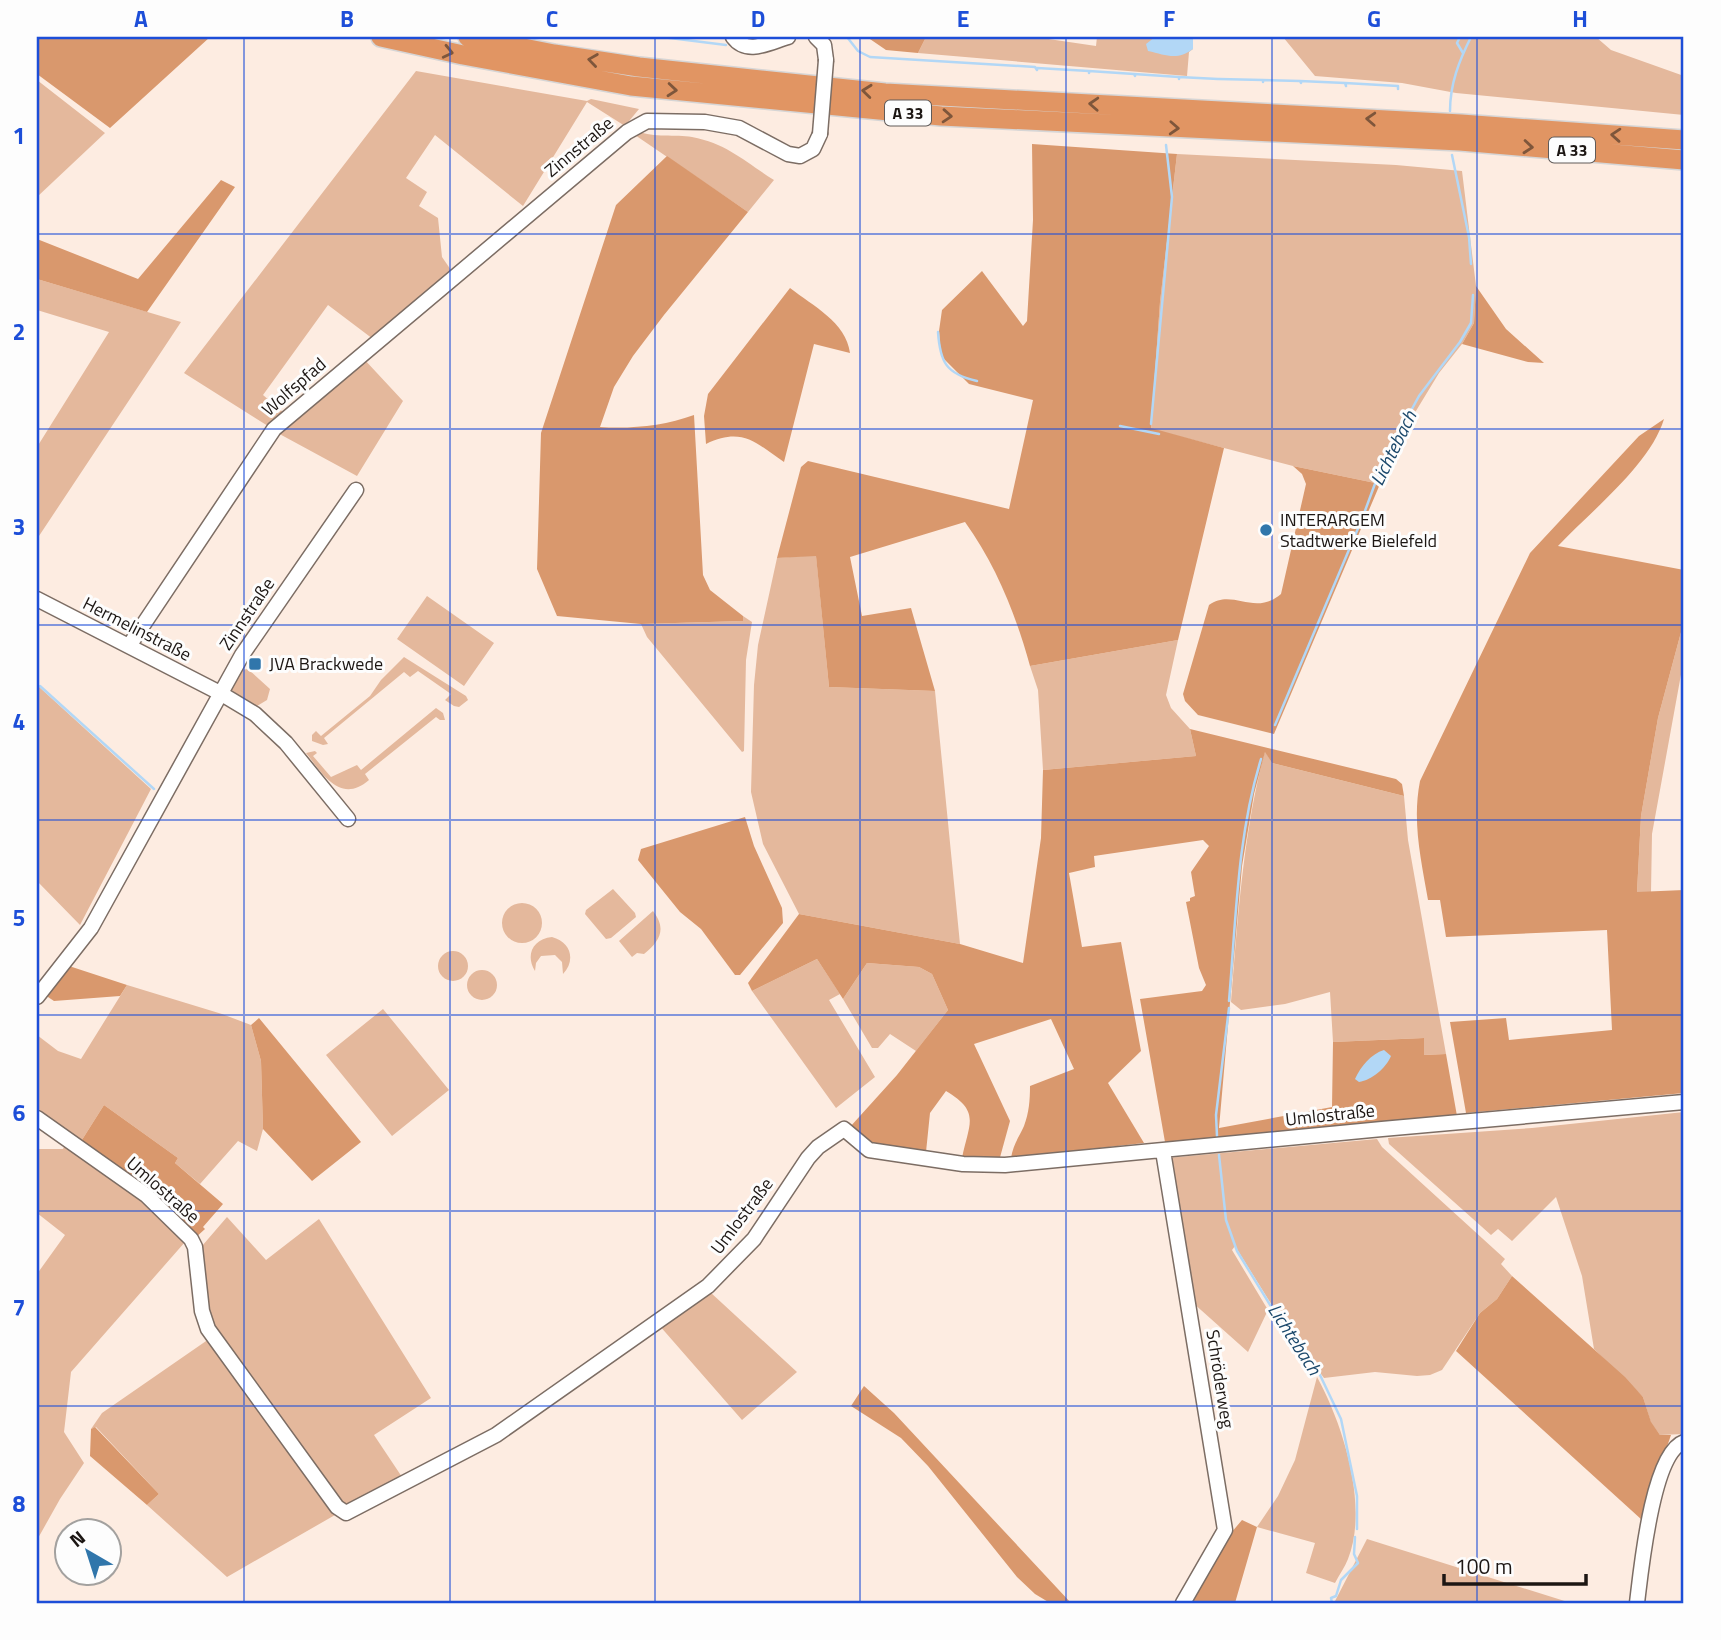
<svg xmlns="http://www.w3.org/2000/svg" width="1721" height="1640" font-family="'Titillium Web',sans-serif">
  <rect width="100%" height="100%" fill="#fdece1"/>
  <path fill="#e4b89c" d="M 926,37 L 1035,37 L 1096,46 L 1097,37 L 1193,37 L 1193,49 L 1189,52 L 1187,76 L 918,53 Z
    M 1283,37 L 1596,37 L 1611,50 L 1684,76 L 1684,115 L 1456,93 L 1402,83 L 1315,76 Z
    M 416,71 L 587,101 L 591,99 L 639,109 L 625,126 L 587,102 L 523,206 L 435,135 L 406,178 L 427,192 L 419,206 L 438,218 L 442,257 L 453,273 L 373,339 L 328,305 L 263,395 L 284,413 L 268,426 L 184,373 Z
    M 37,80 L 105,133 L 37,197 Z
    M 638,131 C 653,138 676,134 692,137 C 728,144 745,162 774,180 L 748,212 L 632,133 Z
    M 1177,154 L 1396,165 L 1462,171 L 1476,286 L 1474,323 L 1462,344 L 1439,373 L 1385,462 L 1380,484 L 1293,466 L 1151,429 L 1160,302 Z
    M 37,279 L 181,322 L 37,539 L 37,447 L 109,332 L 37,310 Z
    M 363,358 L 403,401 L 357,476 L 274,431 Z
    M 816,555 L 829,687 L 935,691 L 960,944 L 799,914 L 763,844 L 751,792 L 754,685 L 758,645 L 777,558 Z
    M 427,596 L 494,643 L 464,686 L 397,639 Z
    M 743,616 L 752,622 L 746,660 L 744,751 L 742,752 L 647,637 L 641,624 L 743,621 Z
    M 1684,621 L 1684,658 L 1652,834 L 1651,892 L 1637,892 L 1641,816 L 1658,718 Z
    M 1178,640 L 1166,695 L 1171,708 L 1190,729 L 1196,756 L 1043,770 L 1038,690 L 1030,666 Z
    M 404,657 L 466,696 L 468,700 L 459,707 L 454,706 L 445,700 L 451,694 L 418,671 L 410,677 L 404,672 L 324,738 L 328,744 L 323,745 L 312,741 L 312,735 L 316,731 L 321,736 L 370,696 L 381,680 Z
    M 248,669 L 270,689 L 267,700 L 257,706 L 238,697 L 231,689 L 241,670 Z
    M 37,685 L 151,789 L 80,925 L 37,881 Z
    M 436,708 L 443,713 L 445,720 L 440,720 L 436,717 L 365,774 L 369,780 C 340,805 322,773 306,753 L 315,751 L 317,753 L 313,756 L 331,777 L 357,765 L 361,770 Z
    M 1265,751 L 1272,763 L 1404,796 L 1408,840 L 1446,1054 L 1423,1055 L 1423,1038 L 1333,1042 L 1330,992 L 1285,1004 L 1241,1010 L 1231,1002 C 1238,917 1243,833 1265,751 Z
    M 613,889 L 635,913 L 636,917 L 611,938 L 606,939 L 585,914 L 586,910 Z
    M502 923a20 20 0 1 1 40 0a20 20 0 1 1-40 0Z
    M 653,911 C 667,929 660,941 644,954 L 637,953 L 632,957 L 619,941 Z
    M 552,937 C 571,942 576,960 563,974 L 562,962 L 555,955 L 541,956 L 536,963 L 535,971 C 525,955 533,939 552,937 Z
    M438 966a15 15 0 1 1 30 0a15 15 0 1 1-30 0Z
    M 817,959 L 840,994 L 829,1000 L 875,1077 L 836,1108 L 752,991 Z
    M 867,963 L 919,967 L 932,974 L 948,1010 L 916,1051 L 890,1034 L 878,1048 L 872,1048 L 843,999 Z
    M467 985a15 15 0 1 1 30 0a15 15 0 1 1-30 0Z
    M 127,985 L 222,1014 L 251,1025 L 261,1061 L 263,1129 L 257,1151 L 238,1141 L 200,1184 L 175,1163 L 178,1158 L 104,1105 L 80,1143 L 37,1113 L 37,1035 L 58,1051 L 81,1059 Z
    M 383,1009 L 449,1090 L 392,1136 L 326,1055 Z
    M 1684,1112 L 1684,1434 L 1660,1435 L 1651,1423 L 1643,1397 L 1594,1349 L 1582,1276 L 1556,1197 L 1512,1241 L 1498,1229 L 1491,1235 L 1389,1144 L 1388,1138 L 1532,1128 Z
    M 1377,1139 L 1382,1147 L 1505,1259 L 1501,1264 L 1512,1276 L 1497,1299 L 1480,1313 L 1442,1370 L 1430,1375 L 1417,1376 L 1375,1372 L 1324,1378 L 1283,1323 L 1235,1246 L 1232,1250 L 1268,1310 L 1248,1352 L 1192,1302 L 1167,1158 Z
    M 66,1142 L 140,1197 L 185,1242 L 71,1372 L 64,1432 L 84,1463 L 60,1499 L 37,1540 L 37,1274 L 65,1235 L 37,1213 L 37,1149 L 63,1149 Z
    M 227,1217 L 266,1260 L 319,1219 L 431,1398 L 374,1435 L 402,1477 L 349,1505 L 342,1503 L 216,1333 L 206,1301 L 202,1246 Z
    M 710,1292 L 797,1372 L 742,1420 L 659,1325 Z
    M 209,1339 L 336,1512 L 335,1515 L 227,1577 L 147,1505 L 159,1494 L 96,1427 L 91,1429 L 102,1413 Z
    M 1317,1377 C 1343,1424 1369,1506 1348,1559 C 1345,1567 1339,1575 1335,1583 L 1306,1573 L 1315,1543 L 1257,1527 L 1278,1496 L 1295,1460 Z
    M 1367,1539 L 1571,1603 L 1334,1603 Z"/>
  <path fill="#d9986d" d="M 37,37 L 210,37 L 110,128 L 37,74 Z
    M 867,37 L 926,37 L 918,53 L 886,50 Z
    M 1032,144 L 1177,154 L 1160,302 L 1151,428 L 1224,448 L 1178,640 L 1030,666 C 1016,615 996,565 965,522 L 850,557 L 862,616 L 911,608 L 935,691 L 829,687 L 816,556 L 777,558 L 801,467 L 808,461 L 1009,509 L 1033,400 L 969,384 L 941,356 L 939,331 L 942,310 L 982,271 L 1023,326 L 1027,321 L 1033,220 Z
    M 667,156 L 748,212 L 664,315 L 633,356 L 614,387 L 600,427 C 631,429 664,426 694,415 L 703,575 L 710,590 L 743,616 L 743,621 L 641,624 L 557,616 L 537,569 L 541,433 L 616,205 Z
    M 221,180 L 235,187 L 147,312 L 37,279 L 37,239 L 138,279 Z
    M 1476,286 L 1506,329 L 1544,363 L 1528,362 L 1462,344 L 1474,323 Z
    M 790,288 C 813,306 846,322 850,353 L 814,344 L 784,462 C 755,442 742,427 706,444 L 704,416 L 708,394 Z
    M 1664,419 C 1650,465 1592,510 1558,546 L 1684,570 L 1684,621 L 1658,718 L 1641,816 L 1637,892 L 1684,890 L 1684,1093 L 1466,1113 L 1450,1022 L 1506,1018 L 1509,1040 L 1612,1030 L 1607,930 L 1446,937 L 1440,900 L 1428,900 C 1421,859 1412,822 1420,781 L 1530,553 L 1639,436 Z
    M 1293,466 L 1380,484 L 1274,734 L 1198,715 L 1185,701 L 1183,694 L 1209,605 C 1233,588 1254,617 1281,594 L 1306,484 L 1302,474 Z
    M 1190,729 L 1396,779 L 1402,784 L 1404,796 L 1272,763 L 1265,752 L 1254,794 L 1242,866 L 1219,1128 L 1332,1107 L 1333,1042 L 1424,1038 L 1424,1055 L 1446,1054 L 1457,1116 L 1165,1142 L 1140,999 L 1202,991 L 1206,985 L 1199,968 L 1186,902 L 1190,901 L 1190,898 L 1195,896 L 1191,872 L 1209,846 L 1203,840 L 1094,856 L 1095,867 L 1069,873 L 1082,947 L 1121,942 L 1141,1051 L 1108,1083 L 1144,1143 L 1011,1158 C 1013,1145 1019,1137 1024,1126 C 1029,1113 1030,1100 1030,1086 L 1074,1069 L 1051,1019 L 974,1044 L 1010,1121 L 999,1161 L 962,1158 C 969,1123 981,1112 946,1091 L 930,1113 L 926,1152 L 877,1147 L 850,1127 L 897,1075 L 948,1010 L 932,974 L 919,967 L 867,963 L 843,999 L 817,959 L 752,991 L 748,983 L 799,914 L 960,944 L 1023,963 L 1041,838 L 1043,770 L 1196,756 Z
    M 745,817 L 754,846 L 782,908 L 783,923 L 740,975 L 735,975 L 701,929 L 680,912 L 638,860 L 641,849 Z
    M 69,966 L 127,985 L 120,996 L 54,1001 L 45,995 Z
    M 259,1018 L 361,1142 L 312,1181 L 263,1129 L 261,1061 L 251,1025 Z
    M 104,1105 L 178,1158 L 175,1163 L 223,1204 L 203,1227 L 205,1229 L 194,1239 L 80,1143 Z
    M 1512,1276 L 1625,1377 L 1643,1397 L 1651,1422 L 1660,1435 L 1671,1435 L 1642,1520 L 1456,1351 L 1480,1313 L 1497,1299 Z
    M 864,1386 L 894,1413 L 1071,1603 L 1050,1603 L 1035,1594 L 1017,1577 L 928,1466 L 901,1438 L 851,1406 Z
    M 95,1427 L 159,1494 L 147,1505 L 90,1456 L 91,1429 Z
    M 1242,1520 L 1257,1527 L 1235,1603 L 1189,1603 L 1231,1533 Z"/>
  <path fill="#b2d7f6" d="M 1155,37 L 1193,37 L 1193,49 C 1177,61 1166,55 1148,51 L 1146,44 Z
    M 1384,1050 L 1391,1056 C 1386,1068 1372,1080 1359,1082 L 1355,1079 C 1361,1066 1371,1054 1384,1050 Z"/>
  <g fill="none" stroke-linecap="round" stroke-linejoin="round">
    <path stroke="#b2d7f6" stroke-width="2.5" d="M 662,37 L 726,45
      M 847,37 L 858,51 L 870,57 L 1035,67 L 1037,70
      M 1460,37 L 1457,43 L 1463,53
      M 1037,68 L 1089,71 L 1089,73
      M 1089,71 L 1134,74 L 1135,76
      M 1134,74 L 1179,77 L 1179,79
      M 1179,77 L 1218,79
      M 1219,79 L 1263,80 L 1263,82
      M 1263,80 L 1300,81 L 1301,83
      M 1300,81 L 1345,83 L 1346,86
      M 1345,83 L 1398,86 L 1398,89
      M 1450,111 C 1450,84 1459,61 1471,37
      M 1452,155 L 1469,237 L 1471,264
      M 938,332 C 940,362 946,374 977,381
      M 1151,424 L 1172,197 L 1166,145
      M 1120,426 L 1159,434
      M 40,686 L 154,789
      M 1275,725 L 1362,519 L 1383,462 L 1419,396 L 1460,342 L 1471,323 L 1473,295
      M 1229,1001 C 1236,920 1237,837 1261,759
      M 1217,1136 L 1216,1115 L 1229,1008
      M 1219,1155 L 1226,1220 L 1237,1251 L 1286,1331 L 1320,1375 L 1341,1419 L 1357,1496 L 1357,1529
      M 1332,1603 L 1331,1598 L 1336,1596 L 1341,1580 L 1358,1563 L 1354,1554 L 1355,1537"/>
    <g stroke="#7c6d64" stroke-width="17">
      <path id="minor" d="M 733,37 C 747,56 770,42 788,37
        M 816,37 L 824,45 L 826,60
        M 37,599 L 220,693 L 255,714 L 286,743 L 348,819
        M 129,646 L 274,429 L 627,132 L 647,121 L 705,122 L 739,128 L 788,154 L 800,156 L 813,149 L 820,134
        M 37,997 L 91,928 L 242,655 L 356,490
        M 37,1118 L 146,1195 L 191,1239 L 195,1247 L 202,1311 L 208,1329 L 337,1507 L 346,1513 L 496,1435 L 708,1286 L 754,1239 L 808,1158 L 818,1147 L 844,1129 L 869,1150 L 963,1164 L 1005,1165 L 1382,1129 L 1684,1102
        M 1163,1151 L 1225,1530 L 1183,1603
        M 1637,1603 C 1641,1571 1652,1453 1684,1442"/>
    </g>
    <g stroke="#d6d5d5" stroke-width="22">
      <path id="highway" d="M 381,37 L 463,55 L 631,86 L 941,116 L 1460,141 L 1684,160
        M 468,37 L 554,54 L 639,67 L 885,93 L 1461,124 L 1684,140"/>
    </g>
    <use href="#minor" stroke="#fff" stroke-width="14"/>
    <use href="#highway" stroke="#e19563" stroke-width="19"/>
    <g stroke="#7c6d64" stroke-width="17" stroke-linecap="butt">
      <path id="minor-bridge" d="M 820,134 L 826,60"/>
    </g>
    <use href="#minor-bridge" stroke="#fff" stroke-width="14"/>
  </g>
  <defs><path id="oneway-chevron" d="M-2-3.5L2.5 0L-2 3.5" fill="none" stroke-width="1.6" stroke-linecap="round" stroke-linejoin="round" transform="scale(1.75)"/></defs>
  <g stroke="#7e563b">
    <use href="#oneway-chevron" transform="translate(448 52) rotate(13)"/>
    <use href="#oneway-chevron" transform="translate(593 60) rotate(-172)"/>
    <use href="#oneway-chevron" transform="translate(672 90) rotate(5)"/>
    <use href="#oneway-chevron" transform="translate(867 91) rotate(-174)"/>
    <use href="#oneway-chevron" transform="translate(1094 104) rotate(-177)"/>
    <use href="#oneway-chevron" transform="translate(947 116) rotate(4)"/>
    <use href="#oneway-chevron" transform="translate(1371 119) rotate(-177)"/>
    <use href="#oneway-chevron" transform="translate(1174 128) rotate(3)"/>
    <use href="#oneway-chevron" transform="translate(1616 135) rotate(-176)"/>
    <use href="#oneway-chevron" transform="translate(1528 147) rotate(5)"/>
  </g>
  <path fill="none" stroke="#1d4ed8" stroke-width="2" stroke-opacity="0.55" d="M 244,37 L 244,1603M 450,37 L 450,1603M 655,37 L 655,1603M 860,37 L 860,1603M 1066,37 L 1066,1603M 1272,37 L 1272,1603M 1477,37 L 1477,1603M 37,234 L 1684,234M 37,429 L 1684,429M 37,625 L 1684,625M 37,820 L 1684,820M 37,1015 L 1684,1015M 37,1211 L 1684,1211M 37,1406 L 1684,1406"/>
  <g fill="#3076ab" stroke="#fdfdfd" stroke-width="2.5">
    <circle cx="1266" cy="530" r="7"/>
    <rect x="248" y="657" width="14" height="14" rx="3.5"/>
  </g>
  <g text-anchor="middle" stroke-width="6" stroke-linejoin="round" paint-order="stroke">
    <g fill="#fdfdfd" stroke="#605b59" stroke-width="2">
      <rect x="885" y="100.5" width="46" height="25" rx="5"/>
      <rect x="1549" y="137.5" width="46" height="25" rx="5"/>
    </g>
    <g font-size="16" font-weight="bold" fill="#1c1613">
      <text x="908" y="119">A 33</text>
      <text x="1572" y="156">A 33</text>
    </g>
    <g font-size="18" fill="#1c1613" stroke="#fdfdfd">
      <text transform="translate(579 147) rotate(-40)" y="6">Zinnstraße</text>
      <text transform="translate(294 387) rotate(-41)" y="6">Wolfspfad</text>
      <text transform="translate(247 614) rotate(-56)" y="6">Zinnstraße</text>
      <text transform="translate(137 629) rotate(27)" y="6">Hermelinstraße</text>
      <text transform="translate(1330 1115) rotate(-6)" y="6">Umlostraße</text>
      <text transform="translate(163 1190) rotate(41)" y="6">Umlostraße</text>
      <text transform="translate(742 1216) rotate(-53)" y="6">Umlostraße</text>
      <text transform="translate(1220 1379) rotate(81)" y="6">Schröderweg</text>
    </g>
    <g font-size="18" fill="#1c1613" stroke="#fdfdfd" text-anchor="start">
      <text x="1280" y="526">INTERARGEM<tspan x="1280" dy="21">Stadtwerke Bielefeld</tspan></text>
      <text x="269" y="670">JVA Brackwede</text>
    </g>
    <g font-size="19" font-style="italic" fill="#1b486b" stroke="#fdfdfd">
      <text transform="translate(1393 448) rotate(-64)" y="7">Lichtebach</text>
      <text transform="translate(1295 1339) rotate(57)" y="7">Lichtebach</text>
    </g>
  </g>
  <rect width="1721" height="1640" fill="none" stroke="#fdfdfd" stroke-width="77"/>
  <g transform="translate(88 1552) rotate(321)"><circle r="33" fill="#fdfdfd" stroke="#a3a19f" stroke-width="2"/>
  <path d="M0-5L12 26L0 18L-12 26Z" fill="#3076ab"/>
  <text y="-10" font-size="19" font-weight="bold" text-anchor="middle" fill="#1c1613">N</text>
  </g>
  <path d="M1444 1574v10h142v-10" fill="none" stroke="#1c1613" stroke-width="3.5"/>
  <text x="1455" y="1574" font-size="21" fill="#1c1613" stroke="#fdfdfd" stroke-width="5" paint-order="stroke">100 m</text>
  <rect x="38" y="38" width="1644" height="1564" fill="none" stroke="#1d4ed8" stroke-width="2.5"/>
  <g font-size="23" text-anchor="middle" font-weight="bold" fill="#1d4ed8">
    <text x="141" y="27">A</text>
    <text x="347" y="27">B</text>
    <text x="552" y="27">C</text>
    <text x="758" y="27">D</text>
    <text x="963" y="27">E</text>
    <text x="1169" y="27">F</text>
    <text x="1374" y="27">G</text>
    <text x="1580" y="27">H</text>
    <text x="19" y="144">1</text>
    <text x="19" y="340">2</text>
    <text x="19" y="535">3</text>
    <text x="19" y="730">4</text>
    <text x="19" y="926">5</text>
    <text x="19" y="1121">6</text>
    <text x="19" y="1316">7</text>
    <text x="19" y="1512">8</text>
  </g>
</svg>
